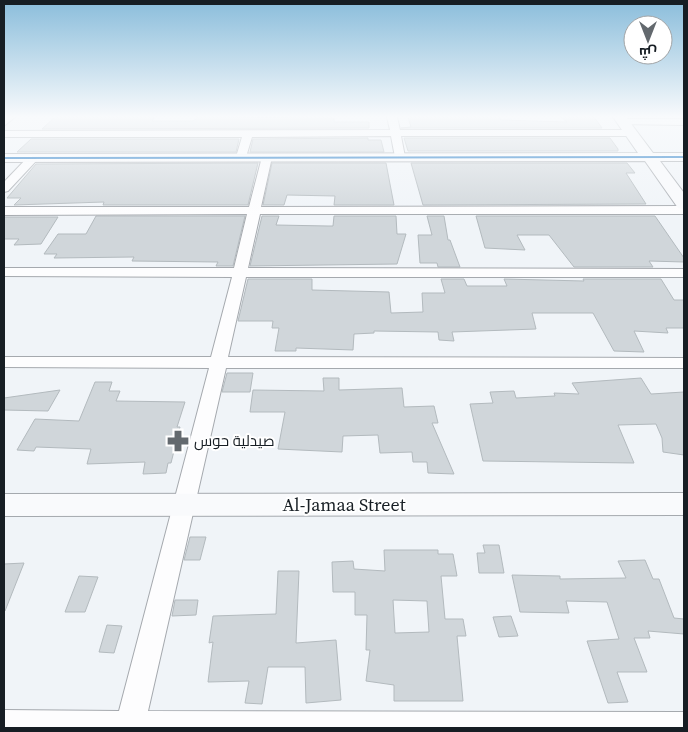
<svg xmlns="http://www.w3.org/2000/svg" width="688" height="732" font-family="'Source Serif 4',Cairo,serif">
  <rect width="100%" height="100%" fill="#f0f4f8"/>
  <path fill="#d0d6da" stroke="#b3babe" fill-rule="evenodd" d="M 55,117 L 154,117 L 152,121 L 193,121 L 198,117 L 334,118 L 334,122 L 369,122 L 369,128 L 42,129 Z
    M 408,117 L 499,117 L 501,120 L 567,122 L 561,117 L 594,117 L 602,128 L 401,128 L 411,127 Z
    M 368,138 L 368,140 L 381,140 L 384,152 L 250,152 L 253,139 Z
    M 404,138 L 610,138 L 618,149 L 618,151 L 408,151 Z
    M 31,139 L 239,139 L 236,152 L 17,152 Z
    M 258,163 L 248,205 L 103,205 L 104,202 L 14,205 L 21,198 L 7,198 L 36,164 Z
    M 272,163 L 386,163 L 394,205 L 334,205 L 335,196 L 287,195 L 284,205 L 263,205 Z
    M 411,163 L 627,163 L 635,173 L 626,173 L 646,204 L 423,205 Z
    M 96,216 L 245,216 L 233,266 L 216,266 L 218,262 L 132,261 L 134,257 L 54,258 L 57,254 L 44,254 L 58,234 L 86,234 Z
    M 262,216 L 279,216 L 276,225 L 328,226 L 333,226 L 334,216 L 396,216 L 397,234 L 406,234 L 397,264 L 250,266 Z
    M 427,216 L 444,216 L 448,240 L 450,240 L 460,267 L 438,267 L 437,263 L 420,263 L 418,235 L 432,235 Z
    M 476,216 L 655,216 L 684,258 L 684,262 L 649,261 L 653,267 L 574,267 L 549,235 L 517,235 L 525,250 L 485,248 Z
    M 4,217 L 58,217 L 41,244 L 14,245 L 19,239 L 4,239 Z
    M 248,279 L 312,279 L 312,290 L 389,292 L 391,313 L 423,312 L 422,293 L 445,293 L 441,279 L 464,279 L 467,286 L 507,286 L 504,279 L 584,281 L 583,279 L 661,279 L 674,300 L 684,300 L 684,328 L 666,328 L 668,333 L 634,331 L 644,352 L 614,351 L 593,313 L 532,313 L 536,329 L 452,332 L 454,341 L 439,340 L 438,332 L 374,331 L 374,333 L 354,334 L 353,350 L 296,348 L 296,351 L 275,351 L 279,328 L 272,328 L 273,321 L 238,321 Z
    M 227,373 L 253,373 L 250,392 L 222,392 Z
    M 323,378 L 339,378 L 339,390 L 402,388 L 404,407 L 434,406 L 438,423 L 432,423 L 454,474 L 428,473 L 427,462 L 413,462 L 412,452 L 380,453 L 378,435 L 343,436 L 342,452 L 278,449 L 285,412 L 250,412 L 253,390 L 324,391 Z
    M 641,378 L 651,394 L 684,392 L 684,455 L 663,452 L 662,438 L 656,424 L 618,425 L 634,463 L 483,461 L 470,404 L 493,403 L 490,392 L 514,391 L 516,398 L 555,396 L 554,393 L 579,394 L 572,383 Z
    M 95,382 L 112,382 L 109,391 L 120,391 L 116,401 L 185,402 L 177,427 L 180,427 L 171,463 L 168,463 L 166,473 L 143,474 L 145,462 L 87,464 L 91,449 L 36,447 L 34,451 L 17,450 L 35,419 L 79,421 Z
    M 60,390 L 48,411 L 4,410 L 4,398 Z
    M 190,537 L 206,537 L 200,560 L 184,560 Z
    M 483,545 L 499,545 L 504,573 L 479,573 L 477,553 L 485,553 Z
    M 384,550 L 438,550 L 438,554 L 453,554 L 457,576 L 441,576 L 445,619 L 463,619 L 466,636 L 457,636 L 463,701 L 394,701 L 394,685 L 366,681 L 370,650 L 366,650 L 367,615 L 355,615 L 355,592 L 333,592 L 332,562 L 353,561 L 354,569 L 385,571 ZM 393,600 L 427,601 L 429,632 L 395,633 Z
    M 645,560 L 653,579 L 659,579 L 674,618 L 684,619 L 684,634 L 648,631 L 650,638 L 634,638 L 647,672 L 617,672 L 628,702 L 608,703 L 587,641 L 619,639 L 607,602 L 566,601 L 569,613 L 520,612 L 512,575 L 560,576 L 560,579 L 626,578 L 618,561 Z
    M 24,563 L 5,611 L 4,611 L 4,564 Z
    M 278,571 L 299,571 L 296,643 L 336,640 L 341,700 L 306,703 L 305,667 L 268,667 L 262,704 L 245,703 L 249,681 L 208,682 L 213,642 L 209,643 L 213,616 L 276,614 Z
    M 79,576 L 98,577 L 85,612 L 65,612 Z
    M 175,600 L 198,600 L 196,615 L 172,616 Z
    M 511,616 L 518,636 L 499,637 L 493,617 Z
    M 107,625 L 122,626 L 114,653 L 99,652 Z"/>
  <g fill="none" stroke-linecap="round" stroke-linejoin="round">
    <g stroke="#a5a9ae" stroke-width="2">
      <path id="street" d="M 5,117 L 15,117 L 4,126 Z
        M 387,117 L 397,117 L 400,130 L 631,130 L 636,133 L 631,136 L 401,136 L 405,157 L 400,160 L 395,157 L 391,136 L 252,137 L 246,157 L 241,160 L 236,157 L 242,137 L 4,137 L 4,131 L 390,130 Z
        M 622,119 L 684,119 L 684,125 L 619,124 L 619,120 Z
        M 267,154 L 272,157 L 261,207 L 684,206 L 684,214 L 260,214 L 248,268 L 684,269 L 684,277 L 246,277 L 228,357 L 684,358 L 684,368 L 226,368 L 148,711 L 684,712 L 684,728 L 4,728 L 4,710 L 119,711 L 209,368 L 4,367 L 4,357 L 211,357 L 232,277 L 4,276 L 4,268 L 234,268 L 247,214 L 4,215 L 4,207 L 249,207 L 262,157 Z
        M 33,155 L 38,158 L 37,160 L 8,191 L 4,192 L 4,182 L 29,156 Z"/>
    </g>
    <g stroke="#a5a9ae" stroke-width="2">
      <path id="secondary" d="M 613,117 L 626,117 L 653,153 L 684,153 L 684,161 L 660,161 L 684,193 L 684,209 L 678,208 L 645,161 L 4,162 L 4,154 L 638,153 Z
        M 684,493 L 684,515 L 4,516 L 4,494 Z"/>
    </g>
    <use href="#street" fill="#fdfdfe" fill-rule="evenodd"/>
    <use href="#secondary" fill="#f9fafc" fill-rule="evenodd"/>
    <g stroke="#fff" stroke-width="3">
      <path id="bus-1" d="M 684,156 L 684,158 L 4,159 L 4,157 Z"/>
    </g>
    <use href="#bus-1" fill="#0065bd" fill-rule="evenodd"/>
  </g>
  <linearGradient id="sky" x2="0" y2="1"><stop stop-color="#8abddb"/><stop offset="0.53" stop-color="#f8fafc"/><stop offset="1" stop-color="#f8fafc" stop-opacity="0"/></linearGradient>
  <rect width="688" height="220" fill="url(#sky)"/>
  <defs>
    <g id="pharmacy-bare" transform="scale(1.725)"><path d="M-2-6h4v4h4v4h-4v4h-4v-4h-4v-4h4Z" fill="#63696e" stroke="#fff" stroke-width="2.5" paint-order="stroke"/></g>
  </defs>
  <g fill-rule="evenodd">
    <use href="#pharmacy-bare" x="178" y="441"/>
  </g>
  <g text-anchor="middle" stroke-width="4" stroke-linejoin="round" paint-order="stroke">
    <g font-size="15" fill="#171e24" stroke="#fff" text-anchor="start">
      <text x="194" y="446">صيدلية حوس</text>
    </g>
    <g font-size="18" fill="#171e24" stroke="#fff">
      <text x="344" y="511">Al-Jamaa Street</text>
    </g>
  </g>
  <rect width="688" height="732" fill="none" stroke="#171e24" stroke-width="10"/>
  <g transform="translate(648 40) rotate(180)"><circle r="24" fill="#ffffff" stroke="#a2a5a7"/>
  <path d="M0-4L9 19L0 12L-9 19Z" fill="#63696e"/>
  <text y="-8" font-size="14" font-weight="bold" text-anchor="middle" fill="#171e24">ش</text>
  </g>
</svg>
